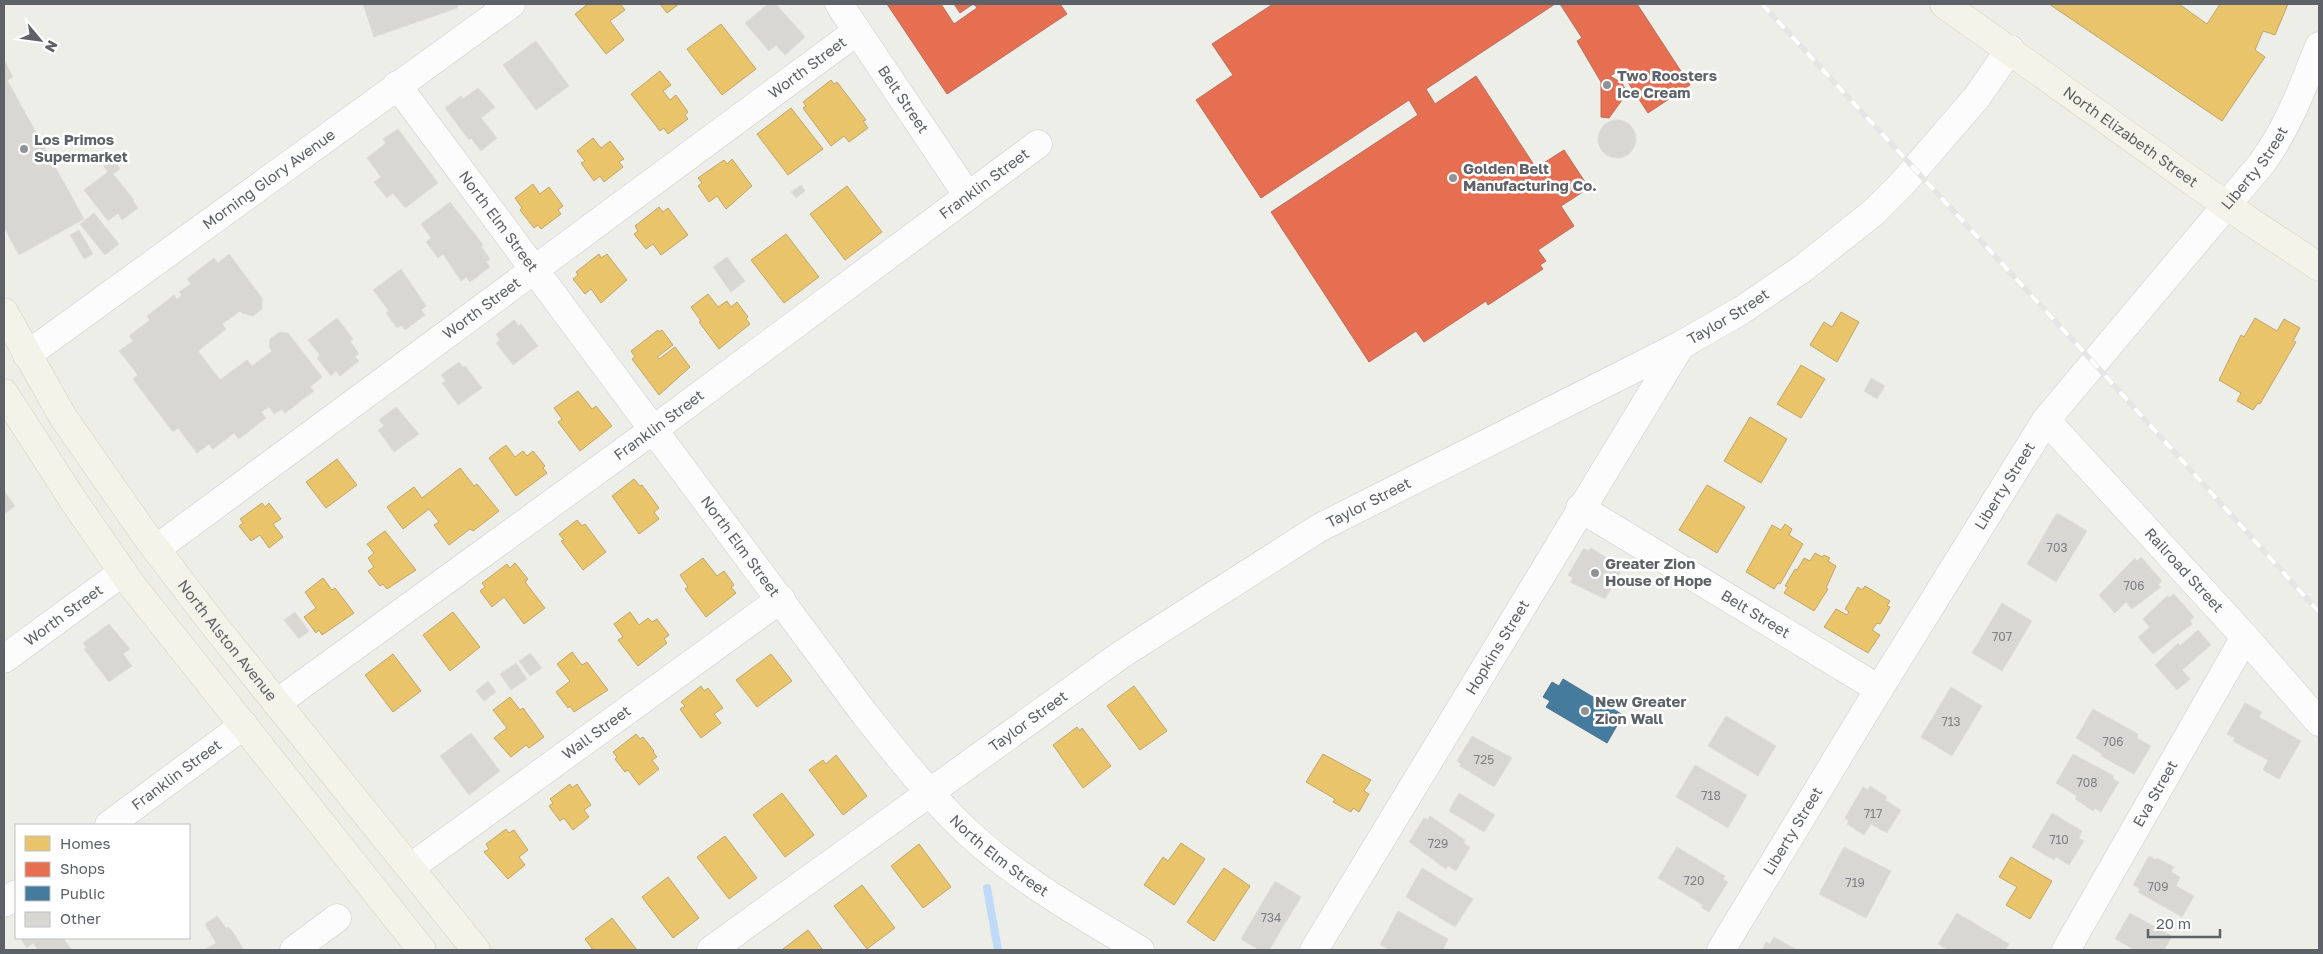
<svg xmlns="http://www.w3.org/2000/svg" width="2323" height="954" font-family="'Golos Text',sans-serif">
  <rect width="100%" height="100%" fill="#eeeee9"/>
  <path fill="#e9c46a" stroke="#bfa669" d="M 588,4 L 620,4 L 625,10 L 610,21 L 624,40 L 606,54 L 575,14 Z
    M 660,4 L 679,4 L 667,13 Z
    M 2049,4 L 2179,4 L 2207,24 L 2220,4 L 2288,4 L 2275,35 L 2263,31 L 2255,50 L 2265,57 L 2222,121 Z
    M 721,24 L 756,69 L 722,95 L 687,49 Z
    M 660,71 L 671,85 L 663,91 L 670,100 L 676,95 L 688,112 L 685,115 L 688,119 L 668,134 L 664,128 L 660,131 L 631,94 Z
    M 831,80 L 834,84 L 837,82 L 866,120 L 863,121 L 868,128 L 849,142 L 844,136 L 831,146 L 803,108 L 806,106 L 803,102 Z
    M 791,108 L 823,149 L 788,175 L 757,134 Z
    M 593,138 L 601,148 L 610,141 L 624,159 L 619,162 L 623,167 L 604,182 L 600,176 L 594,181 L 581,163 L 585,161 L 577,151 Z
    M 732,159 L 752,186 L 726,209 L 717,196 L 709,202 L 698,186 L 702,183 L 698,178 L 724,160 L 727,164 Z
    M 533,184 L 540,194 L 549,187 L 563,206 L 558,210 L 561,214 L 541,229 L 538,225 L 534,228 L 520,210 L 522,208 L 515,198 Z
    M 847,186 L 882,232 L 845,260 L 810,214 Z
    M 659,207 L 663,212 L 668,208 L 688,235 L 661,255 L 653,244 L 646,249 L 634,234 L 638,231 L 635,226 Z
    M 786,234 L 819,277 L 784,303 L 751,260 Z
    M 599,254 L 601,258 L 607,254 L 627,280 L 601,303 L 591,289 L 585,294 L 573,279 L 578,275 L 576,272 Z
    M 708,294 L 718,307 L 727,301 L 731,307 L 737,302 L 748,317 L 746,319 L 750,324 L 719,349 L 699,322 L 701,321 L 691,307 Z
    M 1841,312 L 1859,322 L 1837,362 L 1810,345 L 1824,322 L 1832,327 Z
    M 2255,318 L 2277,331 L 2284,319 L 2300,328 L 2293,341 L 2296,342 L 2260,404 L 2258,403 L 2253,410 L 2237,401 L 2241,393 L 2219,380 L 2241,335 L 2244,337 Z
    M 658,330 L 659,332 L 662,330 L 673,345 L 657,357 L 659,359 L 675,347 L 690,367 L 659,395 L 632,359 L 635,357 L 631,351 Z
    M 1801,365 L 1825,379 L 1801,418 L 1777,404 Z
    M 578,391 L 592,409 L 596,406 L 612,426 L 580,451 L 558,422 L 562,419 L 554,408 Z
    M 1750,417 L 1787,439 L 1761,483 L 1724,461 Z
    M 506,445 L 515,457 L 523,451 L 527,456 L 533,451 L 545,466 L 543,468 L 547,473 L 516,496 L 489,458 Z
    M 337,459 L 357,485 L 326,508 L 306,482 Z
    M 460,468 L 474,486 L 477,484 L 499,511 L 473,531 L 470,529 L 449,545 L 434,525 L 439,522 L 429,509 L 403,529 L 387,507 L 414,487 L 422,498 Z
    M 634,479 L 640,486 L 642,485 L 659,508 L 654,512 L 659,519 L 639,534 L 612,496 Z
    M 1707,485 L 1745,507 L 1717,553 L 1679,530 Z
    M 262,503 L 265,507 L 269,503 L 281,519 L 273,524 L 283,537 L 269,548 L 260,535 L 251,541 L 239,526 L 243,523 L 240,519 Z
    M 577,520 L 582,526 L 585,524 L 606,552 L 583,570 L 561,541 L 564,540 L 559,534 Z
    M 1785,524 L 1792,529 L 1789,535 L 1803,544 L 1780,584 L 1778,583 L 1774,589 L 1746,572 L 1772,525 L 1781,530 Z
    M 385,531 L 416,570 L 387,589 L 383,584 L 380,586 L 368,571 L 374,567 L 368,558 L 374,553 L 367,544 Z
    M 1815,553 L 1822,557 L 1824,555 L 1830,558 L 1828,561 L 1836,566 L 1826,588 L 1828,589 L 1814,611 L 1784,593 L 1788,587 L 1785,586 L 1795,569 L 1797,570 L 1804,558 L 1810,561 Z
    M 703,558 L 717,576 L 724,571 L 734,585 L 731,587 L 736,593 L 706,617 L 685,589 L 688,587 L 680,575 Z
    M 515,563 L 528,579 L 525,582 L 545,608 L 524,624 L 504,597 L 492,607 L 480,591 L 485,587 L 482,583 L 507,564 L 510,568 Z
    M 323,578 L 332,590 L 335,588 L 354,613 L 322,635 L 319,630 L 316,633 L 304,617 L 316,608 L 305,592 Z
    M 1865,586 L 1890,601 L 1887,606 L 1890,607 L 1880,624 L 1877,623 L 1872,630 L 1880,635 L 1868,653 L 1824,627 L 1836,609 L 1847,615 L 1849,612 L 1845,609 L 1858,587 L 1862,590 Z
    M 453,612 L 480,647 L 450,671 L 423,635 Z
    M 630,612 L 639,625 L 648,618 L 652,622 L 657,619 L 669,635 L 664,639 L 667,643 L 638,666 L 618,640 L 623,637 L 614,624 Z
    M 572,652 L 582,665 L 587,662 L 608,690 L 574,712 L 570,706 L 568,708 L 556,692 L 570,681 L 557,664 Z
    M 393,654 L 421,691 L 393,712 L 365,675 Z
    M 771,654 L 792,681 L 757,707 L 736,680 Z
    M 701,686 L 704,691 L 708,688 L 723,708 L 714,714 L 721,723 L 701,738 L 680,709 L 685,706 L 681,702 Z
    M 1134,686 L 1167,731 L 1140,750 L 1107,706 Z
    M 510,697 L 520,710 L 523,708 L 544,737 L 529,748 L 526,745 L 511,757 L 494,738 L 507,728 L 493,710 Z
    M 1077,727 L 1080,731 L 1082,728 L 1111,766 L 1083,788 L 1053,745 Z
    M 636,734 L 640,739 L 643,737 L 654,751 L 653,752 L 657,757 L 652,760 L 659,769 L 639,785 L 628,770 L 625,772 L 615,759 L 617,757 L 613,752 Z
    M 1323,754 L 1371,780 L 1364,791 L 1369,794 L 1359,812 L 1353,808 L 1351,812 L 1333,802 L 1335,799 L 1306,782 Z
    M 836,755 L 867,796 L 843,815 L 809,770 L 823,760 L 826,764 Z
    M 570,784 L 572,788 L 577,784 L 591,805 L 584,810 L 589,817 L 573,830 L 564,818 L 560,821 L 549,806 L 553,803 L 550,799 Z
    M 782,793 L 814,835 L 785,857 L 753,815 Z
    M 506,829 L 509,833 L 514,830 L 528,850 L 519,857 L 525,865 L 508,879 L 484,852 L 489,849 L 486,844 Z
    M 725,836 L 757,878 L 729,899 L 697,857 Z
    M 1181,843 L 1205,859 L 1174,905 L 1144,885 L 1163,857 L 1168,861 Z
    M 919,844 L 951,887 L 923,908 L 891,866 Z
    M 2011,857 L 2052,881 L 2030,919 L 2006,905 L 2017,887 L 1999,877 Z
    M 1224,868 L 1250,886 L 1214,941 L 1187,922 Z
    M 668,877 L 699,918 L 673,938 L 642,897 Z
    M 862,885 L 895,928 L 867,949 L 834,906 Z
    M 612,918 L 637,950 L 593,950 L 585,939 Z
    M 808,930 L 823,950 L 783,950 L 783,949 Z"/>
  <path fill="#e76f51" stroke="#be6b58" d="M 887,4 L 941,4 L 954,24 L 977,8 L 974,4 L 1060,4 L 1067,14 L 947,94 Z
    M 954,4 L 973,4 L 960,13 Z
    M 1273,4 L 1555,4 L 1426,89 L 1435,104 L 1476,76 L 1536,168 L 1564,150 L 1589,188 L 1561,206 L 1574,226 L 1538,250 L 1546,261 L 1540,265 L 1543,269 L 1488,305 L 1486,301 L 1424,342 L 1416,331 L 1369,362 L 1271,212 L 1418,115 L 1409,100 L 1261,198 L 1196,100 L 1233,75 L 1212,44 Z
    M 1560,4 L 1637,4 L 1690,85 L 1648,113 L 1620,70 L 1610,76 L 1622,83 L 1627,93 L 1609,118 L 1601,117 L 1601,82 L 1577,41 L 1582,38 Z
    M 1607,78 L 1613,88 L 1607,91 L 1601,82 Z"/>
  <path fill="#457b9d" stroke="#4c738d" d="M 1563,679 L 1623,715 L 1607,743 L 1546,707 L 1550,701 L 1543,697 L 1552,682 L 1559,686 Z"/>
  <g fill="none" stroke-linecap="round" stroke-linejoin="round">
    <path stroke="#bedaf8" stroke-width="8" d="M 987,888 L 998,950"/>
  </g>
  <path fill="#d8d7d4" stroke="#deddd8" d="M 363,4 L 459,4 L 457,8 L 374,37 Z
    M 768,4 L 776,4 L 805,37 L 785,55 L 776,45 L 769,51 L 745,23 Z
    M 536,41 L 569,86 L 536,110 L 503,65 Z
    M 4,60 L 13,77 L 7,80 L 84,219 L 19,255 L 4,227 Z
    M 478,88 L 495,107 L 481,118 L 497,138 L 481,151 L 471,138 L 469,140 L 445,108 L 461,96 L 463,99 Z
    M1598 139a19 19 0 1 1 38 0a19 19 0 1 1-38 0Z
    M 398,129 L 438,183 L 405,208 L 393,193 L 387,198 L 374,182 L 381,177 L 367,158 L 386,143 L 383,139 Z
    M 114,159 L 120,169 L 113,174 L 134,200 L 133,201 L 138,208 L 122,220 L 118,213 L 108,221 L 84,190 L 108,172 L 104,166 Z
    M 801,185 L 805,191 L 796,198 L 791,192 Z
    M 450,202 L 483,245 L 481,246 L 490,259 L 486,262 L 490,267 L 470,282 L 466,277 L 461,281 L 443,254 L 438,258 L 426,242 L 431,238 L 421,224 Z
    M 94,213 L 119,244 L 105,255 L 80,224 Z
    M 79,230 L 93,254 L 84,259 L 70,235 Z
    M 229,254 L 262,298 L 262,309 L 253,316 L 242,313 L 240,311 L 222,324 L 226,329 L 198,351 L 220,380 L 247,360 L 252,366 L 272,351 L 269,347 L 270,339 L 280,332 L 288,333 L 322,377 L 310,387 L 314,391 L 285,413 L 282,409 L 274,414 L 269,407 L 261,412 L 266,418 L 239,439 L 234,433 L 213,449 L 209,444 L 197,453 L 178,428 L 173,432 L 133,379 L 138,375 L 119,351 L 133,341 L 129,336 L 150,320 L 147,316 L 174,295 L 177,299 L 182,295 L 179,292 L 191,284 L 187,279 L 214,258 L 218,263 Z
    M 727,257 L 745,281 L 731,292 L 713,267 Z
    M 401,269 L 426,306 L 421,310 L 425,315 L 405,330 L 401,325 L 397,328 L 386,313 L 389,311 L 373,290 Z
    M 337,318 L 353,339 L 350,341 L 359,354 L 355,357 L 359,361 L 340,376 L 336,371 L 331,376 L 317,358 L 320,355 L 308,340 Z
    M 514,320 L 519,326 L 521,324 L 538,346 L 513,365 L 496,343 L 500,340 L 496,334 Z
    M 459,362 L 463,367 L 465,366 L 482,388 L 458,405 L 442,383 L 446,381 L 441,375 Z
    M 1871,378 L 1885,386 L 1877,399 L 1864,391 Z
    M 396,407 L 419,434 L 394,452 L 378,430 L 384,426 L 379,420 Z
    M 4,491 L 15,506 L 4,514 Z
    M 2057,513 L 2087,531 L 2056,582 L 2027,564 Z
    M 1584,548 L 1588,551 L 1591,548 L 1607,558 L 1605,561 L 1621,571 L 1605,599 L 1570,582 L 1573,578 L 1568,575 Z
    M 2141,557 L 2162,581 L 2158,585 L 2161,587 L 2132,609 L 2126,602 L 2115,613 L 2099,595 L 2135,558 L 2137,561 Z
    M 2174,594 L 2194,617 L 2190,621 L 2192,624 L 2153,654 L 2138,637 L 2150,627 L 2143,619 L 2168,595 L 2169,598 Z
    M 2002,603 L 2032,621 L 2002,671 L 1972,653 Z
    M 295,612 L 309,631 L 299,639 L 284,620 Z
    M 109,624 L 130,649 L 123,654 L 132,666 L 109,682 L 84,649 L 87,648 L 83,643 Z
    M 2198,630 L 2211,645 L 2182,670 L 2190,679 L 2177,690 L 2155,665 L 2178,643 L 2180,646 Z
    M 530,653 L 542,668 L 530,676 L 519,661 Z
    M 516,663 L 527,679 L 511,690 L 500,674 Z
    M 488,681 L 496,692 L 484,701 L 476,691 Z
    M 1951,687 L 1982,706 L 1952,756 L 1921,737 Z
    M 2245,703 L 2262,712 L 2259,717 L 2301,741 L 2279,779 L 2263,770 L 2268,760 L 2233,741 L 2235,738 L 2227,734 Z
    M 2093,709 L 2138,734 L 2137,738 L 2151,746 L 2134,774 L 2101,756 L 2102,754 L 2076,738 Z
    M 1726,716 L 1776,746 L 1758,776 L 1708,746 Z
    M 471,733 L 500,771 L 469,795 L 440,756 Z
    M 1472,736 L 1512,758 L 1494,787 L 1460,766 L 1461,764 L 1457,761 Z
    M 2073,754 L 2114,776 L 2113,779 L 2119,782 L 2101,812 L 2095,808 L 2093,811 L 2075,799 L 2077,796 L 2056,783 Z
    M 1695,765 L 1747,795 L 1728,828 L 1676,797 Z
    M 1870,786 L 1887,797 L 1885,800 L 1901,810 L 1887,833 L 1871,824 L 1864,835 L 1847,824 L 1849,821 L 1845,818 L 1863,787 L 1868,790 Z
    M 1459,793 L 1495,815 L 1484,832 L 1449,811 Z
    M 2052,813 L 2082,831 L 2079,838 L 2084,841 L 2069,865 L 2056,857 L 2054,860 L 2032,847 Z
    M 1430,816 L 1465,840 L 1463,843 L 1470,847 L 1456,871 L 1448,866 L 1446,869 L 1409,842 L 1424,818 L 1428,820 Z
    M 1677,847 L 1725,876 L 1723,879 L 1728,882 L 1709,912 L 1701,907 L 1703,905 L 1658,878 Z
    M 1844,847 L 1891,871 L 1866,918 L 1819,894 Z
    M 2149,856 L 2156,860 L 2157,858 L 2174,867 L 2171,872 L 2180,877 L 2176,886 L 2194,896 L 2182,917 L 2138,892 L 2140,889 L 2133,885 Z
    M 1422,868 L 1473,899 L 1455,927 L 1406,897 Z
    M 1275,881 L 1301,897 L 1269,950 L 1259,950 L 1241,939 Z
    M 1398,911 L 1448,939 L 1443,950 L 1391,950 L 1380,945 Z
    M 1957,913 L 2009,944 L 2005,950 L 1948,950 L 1938,944 Z
    M 2130,913 L 2172,936 L 2164,950 L 2135,950 L 2115,939 Z
    M 217,916 L 226,928 L 228,927 L 232,931 L 244,950 L 204,950 L 216,943 L 205,924 Z
    M 1774,937 L 1797,950 L 1762,950 L 1766,942 L 1770,944 Z
    M 20,938 L 63,938 L 72,950 L 38,950 L 33,943 L 27,948 Z"/>
  <g fill="none" stroke-linecap="round" stroke-linejoin="round">
    <g stroke="#cacaca" stroke-width="29">
      <g id="minor">
        <path id="s1" d="M 839,4 L 968,196"/>
        <path id="s2" d="M 397,85 L 864,713 C 892,748 920,784 952,817 C 1004,871 1076,912 1140,950"/>
        <path id="s3" d="M 27,355 L 511,4"/>
        <path id="s4" d="M 2046,420 L 2245,637 L 2319,722"/>
        <path id="s5" d="M 1580,508 L 1879,689"/>
        <path id="s6" d="M 156,549 L 856,32"/>
        <path id="s7" d="M 4,659 L 123,572"/>
        <path id="s8" d="M 278,702 L 653,430 L 1038,144"/>
        <path id="s9" d="M 109,825 L 244,725"/>
        <path id="s10" d="M 411,867 L 781,599"/>
        <path d="M 4,903 L 16,894"/>
        <path d="M 294,950 L 337,918"/>
        <path id="s11" d="M 711,950 L 1122,654 L 1319,528 L 1681,345 L 1742,310 L 1802,269 L 1874,212 L 1901,185 L 1977,97 L 2010,49"/>
        <path id="s12" d="M 1314,950 L 1681,345"/>
        <path id="s13" d="M 1721,950 L 1879,689 L 2046,420 L 2262,163 C 2288,127 2303,87 2319,46"/>
        <path id="s14" d="M 2066,950 L 2245,637"/>
      </g>
    </g>
    <g stroke="#d6d0b8" stroke-width="29">
      <g id="major">
        <path id="s15" d="M 1944,4 L 2227,206 L 2319,267"/>
        <path id="s16" d="M 4,312 L 63,417 L 146,536 L 213,624 L 476,950"/>
        <path d="M 4,393 L 75,503 L 131,584 L 422,950"/>
      </g>
    </g>
    <use href="#minor" stroke="#fcfcfc" stroke-width="28"/>
    <use href="#major" stroke="#f4f3e9" stroke-width="28"/>
    <g stroke="#e4e5e4" stroke-width="5.5">
      <path id="rail" d="M 1762,4 L 2093,362 L 2319,612"/>
    </g>
    <use href="#rail" stroke="#fff" stroke-width="4" stroke-dasharray="11" stroke-linecap="butt"/>
  </g>
  <g fill="#909294" stroke="#fff" stroke-width="2">
    <circle cx="1607" cy="85" r="5"/>
    <circle cx="24" cy="149" r="5"/>
    <circle cx="1453" cy="178" r="5"/>
    <circle cx="1595" cy="573" r="5"/>
    <circle cx="1585" cy="711" r="5"/>
  </g>
  <g text-anchor="middle" stroke-width="5" stroke-linejoin="round" paint-order="stroke">
    <g font-size="12" fill="#7d7f83">
      <text x="2057" y="552">703</text>
      <text x="2134" y="590">706</text>
      <text x="2002" y="641">707</text>
      <text x="1951" y="726">713</text>
      <text x="2113" y="746">706</text>
      <text x="1484" y="764">725</text>
      <text x="2087" y="787">708</text>
      <text x="1711" y="800">718</text>
      <text x="1873" y="818">717</text>
      <text x="2059" y="844">710</text>
      <text x="1438" y="848">729</text>
      <text x="1694" y="885">720</text>
      <text x="1855" y="887">719</text>
      <text x="2158" y="891">709</text>
      <text x="1271" y="922">734</text>
    </g>
    <g font-size="15" fill="#5e6167" stroke="#fff">
      <text dy="5" stroke="none"><textPath href="#s6" startOffset="810">Worth Street</textPath></text>
      <text dy="5" stroke="none"><textPath href="#s1" startOffset="115">Belt Street</textPath></text>
      <text dy="5" stroke="none"><textPath href="#s15" startOffset="229">North Elizabeth Street</textPath></text>
      <text dy="5" stroke="none"><textPath href="#s13" startOffset="949">Liberty Street</textPath></text>
      <text dy="5" stroke="none"><textPath href="#s3" startOffset="299">Morning Glory Avenue</textPath></text>
      <text dy="5" stroke="none"><textPath href="#s8" startOffset="876">Franklin Street</textPath></text>
      <text dy="5" stroke="none"><textPath href="#s2" startOffset="170">North Elm Street</textPath></text>
      <text dy="5" stroke="none"><textPath href="#s6" startOffset="405">Worth Street</textPath></text>
      <text dy="5" stroke="none"><textPath href="#s11" startOffset="1201">Taylor Street</textPath></text>
      <text dy="5" stroke="none"><textPath href="#s8" startOffset="471">Franklin Street</textPath></text>
      <text dy="5" stroke="none"><textPath href="#s13" startOffset="544">Liberty Street</textPath></text>
      <text dy="5" stroke="none"><textPath href="#s11" startOffset="796">Taylor Street</textPath></text>
      <text dy="5" stroke="none"><textPath href="#s2" startOffset="575">North Elm Street</textPath></text>
      <text dy="5" stroke="none"><textPath href="#s4" startOffset="204">Railroad Street</textPath></text>
      <text dy="5" stroke="none"><textPath href="#s5" startOffset="205">Belt Street</textPath></text>
      <text dy="5" stroke="none"><textPath href="#s7" startOffset="74">Worth Street</textPath></text>
      <text dy="5" stroke="none"><textPath href="#s16" startOffset="398">North Alston Avenue</textPath></text>
      <text dy="5" stroke="none"><textPath href="#s12" startOffset="354">Hopkins Street</textPath></text>
      <text dy="5" stroke="none"><textPath href="#s11" startOffset="391">Taylor Street</textPath></text>
      <text dy="5" stroke="none"><textPath href="#s10" startOffset="229">Wall Street</textPath></text>
      <text dy="5" stroke="none"><textPath href="#s9" startOffset="84">Franklin Street</textPath></text>
      <text dy="5" stroke="none"><textPath href="#s14" startOffset="180">Eva Street</textPath></text>
      <text dy="5" stroke="none"><textPath href="#s13" startOffset="139">Liberty Street</textPath></text>
      <text dy="5" stroke="none"><textPath href="#s2" startOffset="980">North Elm Street</textPath></text>
    </g>
    <g font-size="15" font-weight="bold" fill="#5e6167" stroke="#fff" text-anchor="start">
      <text x="1617" y="81">Two Roosters<tspan x="1617" dy="17">Ice Cream</tspan></text>
      <text x="34" y="145">Los Primos<tspan x="34" dy="17">Supermarket</tspan></text>
      <text x="1463" y="174">Golden Belt<tspan x="1463" dy="17">Manufacturing Co.</tspan></text>
      <text x="1605" y="569">Greater Zion<tspan x="1605" dy="17">House of Hope</tspan></text>
      <text x="1595" y="707">New Greater<tspan x="1595" dy="17">Zion Wall</tspan></text>
    </g>
  </g>
  <rect width="2323" height="954" fill="none" stroke="#5e6167" stroke-width="10"/>
  <rect x="15" y="824" width="175" height="115" fill="#ffffff" stroke="#bfc0c2"/>
  <rect x="25" y="836" width="25" height="15" fill="#e9c46a" stroke="#bfc0c2"/>
  <text x="60" y="849" font-size="15" fill="#5e6167">Homes</text>
  <rect x="25" y="862" width="25" height="15" fill="#e76f51" stroke="#bfc0c2"/>
  <text x="60" y="874" font-size="15" fill="#5e6167">Shops</text>
  <rect x="25" y="886" width="25" height="15" fill="#457b9d" stroke="#bfc0c2"/>
  <text x="60" y="899" font-size="15" fill="#5e6167">Public</text>
  <rect x="25" y="912" width="25" height="15" fill="#d8d7d4" stroke="#bfc0c2"/>
  <text x="60" y="924" font-size="15" fill="#5e6167">Other</text>
  <g transform="translate(40 40) rotate(119)" stroke="#ffffff" stroke-width="4" paint-order="stroke">
  <path d="M0-4L9 19L0 12L-9 19Z" fill="#5e6167"/>
  <text y="-8" font-size="14" font-weight="bold" text-anchor="middle" fill="#5e6167">N</text>
  </g>
  <path d="M2148 929v8h72v-8" fill="none" stroke="#5e6167" stroke-width="2.5"/>
  <text x="2156" y="929" font-size="15" fill="#5e6167" stroke="#ffffff" stroke-width="4" paint-order="stroke">20 m</text>
</svg>
